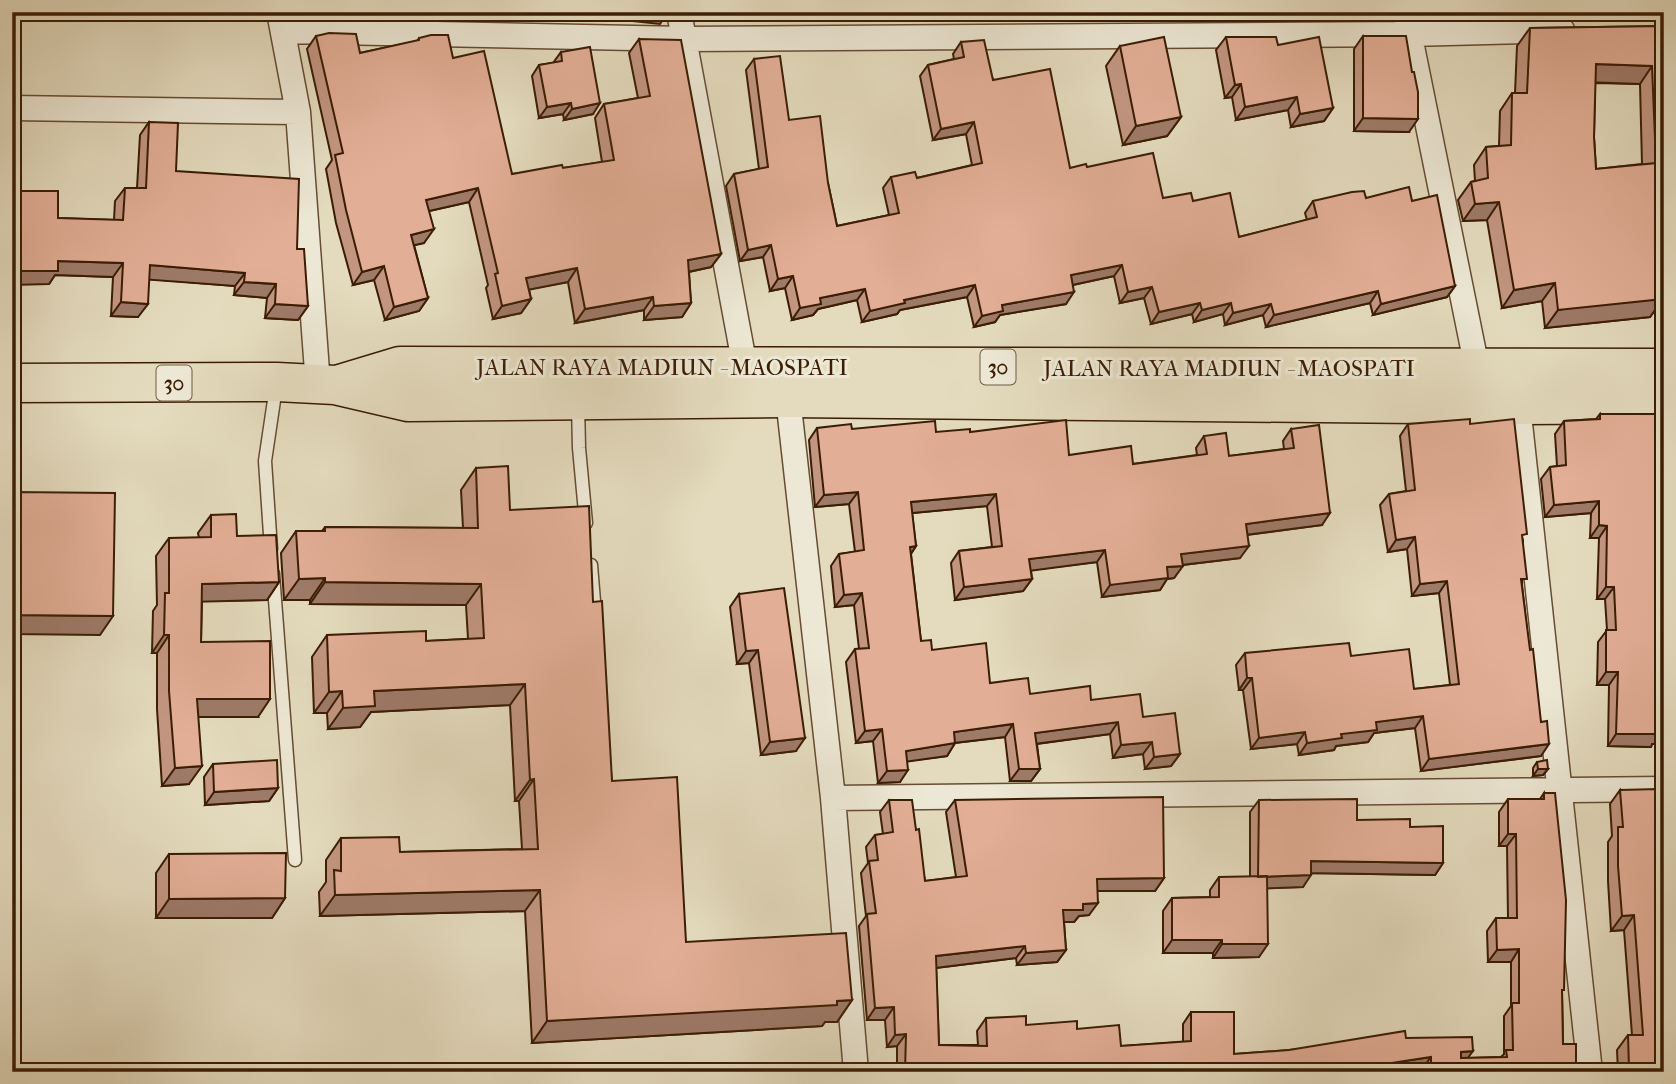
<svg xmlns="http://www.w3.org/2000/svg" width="1676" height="1084" font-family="'IM FELL French Canon',serif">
  <rect width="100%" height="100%" fill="#e4dbbe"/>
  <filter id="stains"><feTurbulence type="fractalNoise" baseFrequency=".00286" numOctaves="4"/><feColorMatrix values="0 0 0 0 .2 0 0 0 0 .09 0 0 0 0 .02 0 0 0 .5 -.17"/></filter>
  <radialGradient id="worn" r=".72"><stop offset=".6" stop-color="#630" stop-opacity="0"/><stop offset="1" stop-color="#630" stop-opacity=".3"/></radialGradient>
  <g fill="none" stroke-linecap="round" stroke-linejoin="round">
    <g stroke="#654c32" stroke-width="15">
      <path id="lane" d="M 578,405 L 579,448 L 586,523
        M 271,549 L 265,461 L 276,387
        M 591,565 L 594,601
        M 273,574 L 295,860"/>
    </g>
    <g stroke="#654c32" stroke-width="27">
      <path id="street" d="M 279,12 L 298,112 L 318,385
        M 679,12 L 745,367
        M 1405,12 L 1477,368
        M 284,31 L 685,39 L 1410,34 L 1562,30
        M 12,108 L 298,112
        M 788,398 L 833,798 L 856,1072
        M 1518,405 L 1590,1072
        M 833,798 L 1664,789"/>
    </g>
    <g stroke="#3b1d04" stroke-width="41">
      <path id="highway" d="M 12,383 L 277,382 L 335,385 L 408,402 L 788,398 L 1518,405 L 1664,404
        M 337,385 L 400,366 L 1664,368"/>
    </g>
    <use href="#lane" stroke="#ede8d5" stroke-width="12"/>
    <use href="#street" stroke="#ede8d5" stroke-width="24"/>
    <use href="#highway" stroke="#e4dbbe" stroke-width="38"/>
  </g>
  <path fill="#c29681" stroke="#3b1d04" stroke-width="2" fill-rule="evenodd" d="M 1193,12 L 1267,12 L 1261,20 L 1211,20 L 1209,14 L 1194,17 Z
    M 1307,12 L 1385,12 L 1381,19 L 1307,20 Z
    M 1664,26 L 1655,310 L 1650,317 L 1545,328 L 1542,301 L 1502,308 L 1487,220 L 1463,221 L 1458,200 L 1471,182 L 1475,181 L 1474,165 L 1486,147 L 1499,146 L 1500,111 L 1512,93 L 1515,93 L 1517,46 L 1530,28 ZM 1595,83 L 1640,84 L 1642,164 L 1596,169 L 1594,137 Z
    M 316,36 L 360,53 L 417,41 L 419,38 L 453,58 L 512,174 L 563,168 L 602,162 L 595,118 L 604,104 L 638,98 L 629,53 L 639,39 L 721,254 L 711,267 L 689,272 L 691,303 L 682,317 L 644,320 L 644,310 L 575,323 L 568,282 L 529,289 L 531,299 L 521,313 L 493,319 L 486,288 L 488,285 L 469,202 L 429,211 L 424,243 L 414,245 L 428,298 L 419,311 L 385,320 L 374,280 L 353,285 L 336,223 L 326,169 L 332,160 L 307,49 Z
    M 1363,36 L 1409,132 L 1354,131 L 1354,49 Z
    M 1226,37 L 1278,45 L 1333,108 L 1324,121 L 1291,127 L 1288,110 L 1236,120 L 1232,97 L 1225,98 L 1216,50 Z
    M 961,42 L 1070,168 L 1087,167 L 1163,198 L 1193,201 L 1239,237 L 1307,220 L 1305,213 L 1313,201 L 1366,198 L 1412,201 L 1455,286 L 1447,297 L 1373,315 L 1370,303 L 1266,327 L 1263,315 L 1225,325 L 1223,314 L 1194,322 L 1192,314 L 1151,324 L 1144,298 L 1120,303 L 1114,276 L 1073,285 L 1066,304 L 1000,315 L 995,322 L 974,327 L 967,297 L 900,310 L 897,314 L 862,322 L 857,300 L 818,309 L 813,315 L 792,320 L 785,288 L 770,291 L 763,257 L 740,261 L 726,186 L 734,174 L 759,169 L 746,70 L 754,59 L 789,120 L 828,183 L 837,226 L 889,215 L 883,188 L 891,177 L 917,178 L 972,165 L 966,134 L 933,140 L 920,76 L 928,65 L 954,59 L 953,54 Z
    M 1120,46 L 1181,117 L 1167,136 L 1123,145 L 1106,66 Z
    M 561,52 L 593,114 L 564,120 L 563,114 L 539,118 L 532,76 L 539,65 L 553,63 Z
    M 149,122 L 176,171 L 297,249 L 308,306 L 298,320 L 265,318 L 267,298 L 234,295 L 235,286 L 149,279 L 138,317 L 111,316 L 113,277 L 55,275 L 49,284 L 58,218 L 114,220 L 115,201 L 125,188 L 137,188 L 140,135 Z
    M 1600,414 L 1652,744 L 1651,747 L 1608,746 L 1609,685 L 1597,685 L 1598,642 L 1607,630 L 1605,599 L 1597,599 L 1599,538 L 1590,538 L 1591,513 L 1545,517 L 1541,479 L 1550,467 L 1557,466 L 1555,434 L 1564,421 L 1596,419 Z
    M 1408,424 L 1470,424 L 1523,540 L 1522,585 L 1541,756 L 1421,771 L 1415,728 L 1374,733 L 1368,742 L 1336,746 L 1334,750 L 1299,755 L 1297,744 L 1251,749 L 1243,690 L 1239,690 L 1236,665 L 1245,653 L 1351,656 L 1414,689 L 1450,685 L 1439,593 L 1412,596 L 1407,549 L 1388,552 L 1380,505 L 1389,494 L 1406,491 L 1400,436 Z
    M 817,428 L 936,432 L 970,432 L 1069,455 L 1133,464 L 1197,455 L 1196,448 L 1204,436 L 1229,456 L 1284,449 L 1283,441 L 1291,429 L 1322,525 L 1247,535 L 1240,558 L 1183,565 L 1174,578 L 1167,579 L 1160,590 L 1102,597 L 1097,562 L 1031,570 L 1032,579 L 1023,591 L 955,600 L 951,563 L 959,551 L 992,547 L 987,506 L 912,513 L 916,546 L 911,554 L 921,641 L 932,650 L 990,683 L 1030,694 L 1091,700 L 1143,717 L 1180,754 L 1171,766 L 1145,769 L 1143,754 L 1113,758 L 1110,734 L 1037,744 L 1040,769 L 1031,781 L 1010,781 L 1005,737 L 955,743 L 947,756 L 907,761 L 900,782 L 878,783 L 873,741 L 856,743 L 846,662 L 855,649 L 859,649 L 854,605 L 835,607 L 831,566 L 839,554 L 855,552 L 849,504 L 815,507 L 809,440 Z
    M 476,468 L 510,510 L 593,602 L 612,781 L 686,942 L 852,1000 L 837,1022 L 825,1022 L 822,1026 L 532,1043 L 525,911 L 320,916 L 319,892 L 326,882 L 326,860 L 341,838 L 400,852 L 522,849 L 519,801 L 515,801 L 510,705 L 371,712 L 360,727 L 328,729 L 327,713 L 314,713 L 312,657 L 327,635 L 426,641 L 468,639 L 466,605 L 310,604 L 310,600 L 284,600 L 281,553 L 296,531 L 322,531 L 325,527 L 463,528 L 461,490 Z
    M 211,515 L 237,536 L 279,582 L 267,600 L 202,601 L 201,642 L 258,717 L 198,717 L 189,784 L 162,786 L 157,709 L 157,653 L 152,653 L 153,611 L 157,605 L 156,556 L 169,538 L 199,538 L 198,533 Z
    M 739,594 L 796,751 L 761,755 L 749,663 L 737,664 L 730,607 Z
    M 1537,762 L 1548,769 L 1543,775 L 1533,776 L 1533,768 Z
    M 213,764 L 278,788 L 269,801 L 205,805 L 204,777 Z
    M 1620,790 L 1664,1072 L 1618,1072 L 1617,1050 L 1628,1035 L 1632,1035 L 1624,930 L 1611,931 L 1608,881 L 1608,842 L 1612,836 L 1610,804 Z
    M 1544,793 L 1562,993 L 1563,1044 L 1576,1072 L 1422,1072 L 1422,1069 L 1407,1072 L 897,1072 L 897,1046 L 887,1047 L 885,1020 L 867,1020 L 859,926 L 866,916 L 861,873 L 868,863 L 866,847 L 875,835 L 883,834 L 880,812 L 889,800 L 916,830 L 925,881 L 956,877 L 946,812 L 955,800 L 1164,878 L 1155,891 L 1097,891 L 1089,915 L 1079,916 L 1074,922 L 1064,922 L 1066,950 L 1057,962 L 1017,965 L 1016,958 L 936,968 L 939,1045 L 978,1045 L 977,1031 L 986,1018 L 1026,1025 L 1077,1029 L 1121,1046 L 1183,1042 L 1183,1024 L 1191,1012 L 1234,1054 L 1289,1050 L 1406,1038 L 1468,1058 L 1501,1057 L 1504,1054 L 1504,1016 L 1511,1006 L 1511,962 L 1488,962 L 1487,931 L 1496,918 L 1508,918 L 1507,846 L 1499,846 L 1499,812 L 1508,799 L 1540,799 Z
    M 1259,800 L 1357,820 L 1410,827 L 1443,863 L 1435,875 L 1311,873 L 1303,887 L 1267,888 L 1259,957 L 1213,958 L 1213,953 L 1163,953 L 1163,911 L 1172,898 L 1210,897 L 1210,890 L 1219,877 L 1250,877 L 1250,812 Z
    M 169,854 L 285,898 L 272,918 L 156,918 L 156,873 Z"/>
  <path fill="#9e7a69" stroke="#3b1d04" stroke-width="2" d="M 336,12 L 375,12 L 373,15 L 333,16 Z
    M 548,12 L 668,12 L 660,24 Z
    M 710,12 L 765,12 L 764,14 L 709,13 Z
    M 1198,12 L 1211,12 L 1209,14 L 1194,17 Z
    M 1216,12 L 1267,12 L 1261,20 L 1211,20 Z
    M 1313,12 L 1385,12 L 1381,19 L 1307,20 Z
    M 1587,12 L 1618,12 L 1616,14 L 1586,15 Z
    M 1596,64 L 1652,66 L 1640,84 L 1583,82 Z
    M 1241,84 L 1232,97 L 1225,98 L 1235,85 Z
    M 1297,97 L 1288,110 L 1236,120 L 1245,107 Z
    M 571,103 L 563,114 L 539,118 L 547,107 Z
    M 600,103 L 593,114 L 564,120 L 572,109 Z
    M 1333,108 L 1324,121 L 1291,127 L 1300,114 Z
    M 1181,117 L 1167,136 L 1123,145 L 1136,126 Z
    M 1363,118 L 1418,119 L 1409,132 L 1354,131 Z
    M 974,122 L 966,134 L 933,140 L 941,129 Z
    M 478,188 L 469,202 L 416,214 L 426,200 Z
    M 1499,202 L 1487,220 L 1463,221 L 1475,204 Z
    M 434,229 L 424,243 L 402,248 L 411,235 Z
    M 771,245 L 763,257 L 740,261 L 748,250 Z
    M 721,254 L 711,267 L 678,274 L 688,260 Z
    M 58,261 L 123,263 L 113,277 L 55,275 L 49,284 L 12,285 L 12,271 Z
    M 150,265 L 245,273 L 235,286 L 140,279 Z
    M 1122,265 L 1114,276 L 1063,287 L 1071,275 Z
    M 384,266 L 374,280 L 353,285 L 362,272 Z
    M 577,268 L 568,282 L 517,292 L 526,278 Z
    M 793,276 L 785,288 L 770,291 L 778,279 Z
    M 244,282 L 276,284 L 267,298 L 234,295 Z
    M 1555,283 L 1542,301 L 1502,308 L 1514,290 Z
    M 975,285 L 967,297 L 900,310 L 897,314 L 862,322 L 870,311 L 904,300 Z
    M 1455,286 L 1447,297 L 1373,315 L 1381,304 Z
    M 1152,287 L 1144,298 L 1120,303 L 1128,292 Z
    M 865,289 L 857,300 L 818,309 L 813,315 L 792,320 L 800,308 L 820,298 Z
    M 1378,291 L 1370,303 L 1266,327 L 1274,315 Z
    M 1074,292 L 1066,304 L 1000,315 L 995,322 L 974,327 L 982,316 L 1002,305 Z
    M 1662,293 L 1664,293 L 1664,309 L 1655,310 L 1650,317 L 1545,328 L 1558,310 Z
    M 653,297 L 644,310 L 575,323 L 585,309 Z
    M 428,298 L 419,311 L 385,320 L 394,307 Z
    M 531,299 L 521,313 L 493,319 L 502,306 Z
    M 121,302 L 148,304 L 138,317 L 111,316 Z
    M 691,303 L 682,317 L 644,320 L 654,306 Z
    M 1200,303 L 1192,314 L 1151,324 L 1159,312 Z
    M 1231,303 L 1223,314 L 1194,322 L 1202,310 Z
    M 275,304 L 308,306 L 298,320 L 265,318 Z
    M 1271,304 L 1263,315 L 1225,325 L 1233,313 Z
    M 858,492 L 849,504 L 815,507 L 824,495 Z
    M 996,494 L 987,506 L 902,514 L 911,502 Z
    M 1599,501 L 1591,513 L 1545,517 L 1554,505 Z
    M 1330,513 L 1322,525 L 1237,536 L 1246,524 Z
    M 1599,525 L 1607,526 L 1599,538 L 1590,538 Z
    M 1415,537 L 1407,549 L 1388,552 L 1396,540 Z
    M 916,546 L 908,558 L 910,547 Z
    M 1249,546 L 1240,558 L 1173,566 L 1181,554 Z
    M 1105,550 L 1097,562 L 1021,572 L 1029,559 Z
    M 1183,566 L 1174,578 L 1167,579 L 1160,590 L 1102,597 L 1110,585 L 1167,567 Z
    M 325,578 L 310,600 L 284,600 L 299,579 Z
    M 1032,579 L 1023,591 L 955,600 L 964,587 Z
    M 1447,581 L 1439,593 L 1412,596 L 1420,584 Z
    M 279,582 L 267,600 L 190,602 L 202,584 Z
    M 325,582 L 481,584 L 466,605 L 310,604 Z
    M 1606,587 L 1614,587 L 1605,599 L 1597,599 Z
    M 862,593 L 854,605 L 835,607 L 844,595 Z
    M 12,615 L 113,616 L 100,635 L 12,634 Z
    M 164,635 L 169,635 L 157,653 L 152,653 Z
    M 758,650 L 749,663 L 737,664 L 746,651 Z
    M 1606,672 L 1618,672 L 1609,685 L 1597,685 Z
    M 1247,678 L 1252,678 L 1243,690 L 1239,690 Z
    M 525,684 L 510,705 L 371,712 L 360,727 L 328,729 L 343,708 L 374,691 Z
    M 342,691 L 327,713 L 314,713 L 329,692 Z
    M 197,699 L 270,699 L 258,717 L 184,717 Z
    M 1423,716 L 1415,728 L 1374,733 L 1368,742 L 1336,746 L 1334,750 L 1299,755 L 1307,743 L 1341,734 L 1376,722 Z
    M 1118,722 L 1110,734 L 1027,745 L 1035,733 Z
    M 1013,724 L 1005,737 L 945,744 L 954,732 Z
    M 882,729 L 873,741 L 856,743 L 865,731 Z
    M 1305,732 L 1297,744 L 1251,749 L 1259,738 Z
    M 1664,732 L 1664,744 L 1652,744 L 1651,747 L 1608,746 L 1616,734 Z
    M 805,738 L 796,751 L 761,755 L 770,742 Z
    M 1152,742 L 1143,754 L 1113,758 L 1121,745 Z
    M 955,743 L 947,756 L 897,763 L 906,751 Z
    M 1549,744 L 1541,756 L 1421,771 L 1429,759 Z
    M 1180,754 L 1171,766 L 1145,769 L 1154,757 Z
    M 202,766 L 189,784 L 162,786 L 175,768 Z
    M 1019,769 L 1040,769 L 1031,781 L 1010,781 Z
    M 1538,769 L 1548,769 L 1543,775 L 1533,776 Z
    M 908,770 L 900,782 L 878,783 L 887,771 Z
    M 534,779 L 519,801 L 515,801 L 530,780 Z
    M 278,788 L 269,801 L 205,805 L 214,792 Z
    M 1508,834 L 1516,834 L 1507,846 L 1499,846 Z
    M 1311,861 L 1443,863 L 1435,875 L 1303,873 Z
    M 1311,875 L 1303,887 L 1250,889 L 1258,877 Z
    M 1164,878 L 1155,891 L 1088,891 L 1097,879 Z
    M 540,890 L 525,911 L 320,916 L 335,895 Z
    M 285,898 L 272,918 L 156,918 L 169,899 Z
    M 1098,903 L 1089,915 L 1079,916 L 1074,922 L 1055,922 L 1063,910 L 1083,904 Z
    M 1634,915 L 1624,930 L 1611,931 L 1622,916 Z
    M 1172,940 L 1222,940 L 1213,953 L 1163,953 Z
    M 1222,944 L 1268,944 L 1259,957 L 1213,958 Z
    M 1025,946 L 1016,958 L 927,969 L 936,956 Z
    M 1519,949 L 1511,962 L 1488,962 L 1497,950 Z
    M 1066,950 L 1057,962 L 1017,965 L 1026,953 Z
    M 852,1000 L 837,1022 L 825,1022 L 822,1026 L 532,1043 L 547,1021 Z
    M 894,1007 L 885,1020 L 867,1020 L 875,1008 Z
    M 906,1034 L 897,1046 L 887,1047 L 895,1035 Z
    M 1473,1051 L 1464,1063 L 1453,1065 L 1461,1052 Z
    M 1431,1057 L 1422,1069 L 1407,1072 L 1373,1072 L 1378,1065 Z
    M 1664,1066 L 1664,1072 L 1627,1072 L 1629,1068 Z"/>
  <path fill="#e2ae96" stroke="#3b1d04" stroke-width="2" fill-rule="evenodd" d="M 1664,26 L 1663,299 L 1558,310 L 1555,283 L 1514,290 L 1499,202 L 1475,204 L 1471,182 L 1488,178 L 1486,147 L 1511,145 L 1512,93 L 1527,93 L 1530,28 ZM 1596,64 L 1652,66 L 1656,163 L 1596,169 L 1594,137 Z
    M 329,33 L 356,34 L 360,53 L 419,40 L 419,38 L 431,35 L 448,35 L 453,58 L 484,51 L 512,174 L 562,165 L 563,168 L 614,160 L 604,104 L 650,96 L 639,39 L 681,40 L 721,254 L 688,260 L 691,303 L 654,306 L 653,297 L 585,309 L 577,268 L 526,278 L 531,299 L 502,306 L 495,274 L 498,273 L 478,188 L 426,200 L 434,229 L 411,235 L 428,298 L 394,307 L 384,266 L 362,272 L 346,210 L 335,155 L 343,153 L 316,36 Z
    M 1363,36 L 1406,36 L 1412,72 L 1414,72 L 1418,92 L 1418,119 L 1363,118 Z
    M 1164,37 L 1181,117 L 1136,126 L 1120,46 Z
    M 1226,37 L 1276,37 L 1278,45 L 1319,37 L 1333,108 L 1300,114 L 1297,97 L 1245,107 L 1241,84 L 1235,85 Z
    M 984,40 L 993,80 L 1050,69 L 1070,168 L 1086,164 L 1087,167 L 1153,153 L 1163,198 L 1191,193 L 1193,201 L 1230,193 L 1239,237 L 1317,217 L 1313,201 L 1352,192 L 1364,191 L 1366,198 L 1409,187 L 1412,201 L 1437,195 L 1455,286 L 1381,304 L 1378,291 L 1274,315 L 1271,304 L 1233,313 L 1231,303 L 1202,310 L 1200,303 L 1159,312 L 1152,287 L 1128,292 L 1122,265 L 1071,275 L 1074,292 L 1002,305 L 1003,311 L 982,316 L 975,285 L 904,300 L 905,303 L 870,311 L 865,289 L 820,298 L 821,304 L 800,308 L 793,276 L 778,279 L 771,245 L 748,250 L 734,174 L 768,167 L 754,59 L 780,56 L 789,120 L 820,116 L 828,183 L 837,226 L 899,213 L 891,177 L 915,172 L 917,178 L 982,163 L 974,122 L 941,129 L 928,65 L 964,57 L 961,42 Z
    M 590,47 L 600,103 L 572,109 L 571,103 L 547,107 L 539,65 L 562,61 L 561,52 Z
    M 149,122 L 178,123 L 176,171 L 299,179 L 297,249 L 304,249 L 308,306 L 275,304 L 276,284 L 244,282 L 245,273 L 150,265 L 148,304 L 121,302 L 123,263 L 58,261 L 58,271 L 12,271 L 12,191 L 58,191 L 58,218 L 123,220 L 125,188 L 146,188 Z
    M 1600,414 L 1664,414 L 1664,732 L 1659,732 L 1659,734 L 1616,734 L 1618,672 L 1606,672 L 1606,630 L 1616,630 L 1614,587 L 1606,587 L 1607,526 L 1599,525 L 1599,501 L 1554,505 L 1550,467 L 1566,465 L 1564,421 L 1600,419 Z
    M 1470,419 L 1470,424 L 1514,419 L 1527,534 L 1522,535 L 1527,579 L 1521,579 L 1530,650 L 1533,649 L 1541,722 L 1547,721 L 1549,744 L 1429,759 L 1423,716 L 1376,722 L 1377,730 L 1341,734 L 1342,738 L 1307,743 L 1305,732 L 1259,738 L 1252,678 L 1247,678 L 1245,653 L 1349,643 L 1351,656 L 1409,649 L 1414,689 L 1459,684 L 1447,581 L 1420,584 L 1415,537 L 1396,540 L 1389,494 L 1415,490 L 1408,424 Z
    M 1066,420 L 1069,455 L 1131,446 L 1133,464 L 1207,454 L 1204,436 L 1226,433 L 1229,456 L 1294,448 L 1291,429 L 1319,425 L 1330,513 L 1246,524 L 1249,546 L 1181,554 L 1183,566 L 1167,567 L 1168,578 L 1110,585 L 1105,550 L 1029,559 L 1032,579 L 964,587 L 959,551 L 1002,546 L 996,494 L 911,502 L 916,546 L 910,547 L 921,641 L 931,640 L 932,650 L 986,643 L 990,683 L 1028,678 L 1030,694 L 1090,686 L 1091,700 L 1140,694 L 1143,717 L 1175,713 L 1180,754 L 1154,757 L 1152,742 L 1121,745 L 1118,722 L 1035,733 L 1040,769 L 1019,769 L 1013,724 L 954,732 L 955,743 L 906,751 L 908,770 L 887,771 L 882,729 L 865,731 L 855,649 L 869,648 L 862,593 L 844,595 L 839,554 L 864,550 L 858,492 L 824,495 L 817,428 L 851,424 L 852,429 L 935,421 L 936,432 L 970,429 L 970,432 Z
    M 508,466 L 510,510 L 589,506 L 593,602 L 602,601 L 612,781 L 677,777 L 686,942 L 846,933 L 852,1000 L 837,1001 L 837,1005 L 547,1021 L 540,890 L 335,895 L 334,870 L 341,871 L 341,838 L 399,837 L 400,852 L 538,849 L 534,779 L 530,780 L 525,684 L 374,691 L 375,706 L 343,708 L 342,691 L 329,692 L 327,635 L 426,631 L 426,641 L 484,638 L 481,584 L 325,582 L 325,578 L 299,579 L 296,531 L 325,531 L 325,527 L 478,528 L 476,468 Z
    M 12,492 L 115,493 L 113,616 L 12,615 Z
    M 236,514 L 237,536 L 276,535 L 279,582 L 202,584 L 201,642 L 270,641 L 270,699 L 197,699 L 202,766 L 175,768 L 169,691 L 169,635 L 164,635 L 165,593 L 169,593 L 169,538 L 211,537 L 211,515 Z
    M 784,588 L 805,738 L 770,742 L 758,650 L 746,651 L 739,594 Z
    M 277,760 L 278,788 L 214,792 L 213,764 Z
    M 1547,760 L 1548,769 L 1538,769 L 1537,762 Z
    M 1658,789 L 1660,823 L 1664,823 L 1664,1066 L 1629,1068 L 1628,1035 L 1643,1035 L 1634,915 L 1622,916 L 1618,866 L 1618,827 L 1623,827 L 1620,790 Z
    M 1544,793 L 1555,793 L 1566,900 L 1564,990 L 1562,990 L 1563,1044 L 1576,1044 L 1576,1072 L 1431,1072 L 1431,1057 L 1378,1065 L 1379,1072 L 905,1072 L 906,1034 L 895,1035 L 894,1007 L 875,1008 L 867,914 L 876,913 L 869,861 L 878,860 L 875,835 L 893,832 L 889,800 L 912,800 L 916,830 L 919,829 L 925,881 L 967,876 L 955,800 L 1163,797 L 1164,878 L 1097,879 L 1098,903 L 1083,904 L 1083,910 L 1063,910 L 1066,950 L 1026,953 L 1025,946 L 936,956 L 939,1045 L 987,1046 L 986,1018 L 1026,1016 L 1026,1025 L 1077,1021 L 1077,1029 L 1119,1025 L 1121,1046 L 1191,1041 L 1191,1012 L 1234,1012 L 1234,1054 L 1289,1050 L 1405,1031 L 1406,1038 L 1472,1037 L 1473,1051 L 1461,1052 L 1461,1058 L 1507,1057 L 1506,1050 L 1513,1050 L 1512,1003 L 1519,1003 L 1519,949 L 1497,950 L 1496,918 L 1517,918 L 1516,834 L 1508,834 L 1508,799 L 1544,799 Z
    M 1357,799 L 1357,820 L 1410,819 L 1410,827 L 1443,826 L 1443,863 L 1311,861 L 1311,875 L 1258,877 L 1259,800 Z
    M 286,853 L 285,898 L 169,899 L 169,854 Z
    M 1267,876 L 1268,944 L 1222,944 L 1222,940 L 1172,940 L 1172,898 L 1219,897 L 1219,877 Z"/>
  <g text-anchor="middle" stroke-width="6" stroke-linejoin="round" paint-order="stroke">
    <g fill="#ede8d5" stroke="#705a43" stroke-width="2">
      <rect x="980.5" y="349.5" width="35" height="35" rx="5"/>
      <rect x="156.5" y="365.5" width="35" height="35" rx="5"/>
    </g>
    <g font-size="21" font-weight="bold" fill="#3b1d04">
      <text x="998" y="374">30</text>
      <text x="174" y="390">30</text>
    </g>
    <g font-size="23" fill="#3b1d04" stroke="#ede8d5">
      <text x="662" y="375">JALAN RAYA MADIUN - MAOSPATI</text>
      <text x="1229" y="376">JALAN RAYA MADIUN - MAOSPATI</text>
    </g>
  </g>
  <rect width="1676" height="1084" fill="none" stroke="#e4dbbe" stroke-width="42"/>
  <rect x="14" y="14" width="1648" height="1056" fill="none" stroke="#3b1d04" stroke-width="3.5"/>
  <rect x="21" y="21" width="1634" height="1042" fill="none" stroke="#3b1d04" stroke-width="2"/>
  <rect width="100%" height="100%" filter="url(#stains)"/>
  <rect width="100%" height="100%" fill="url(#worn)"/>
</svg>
